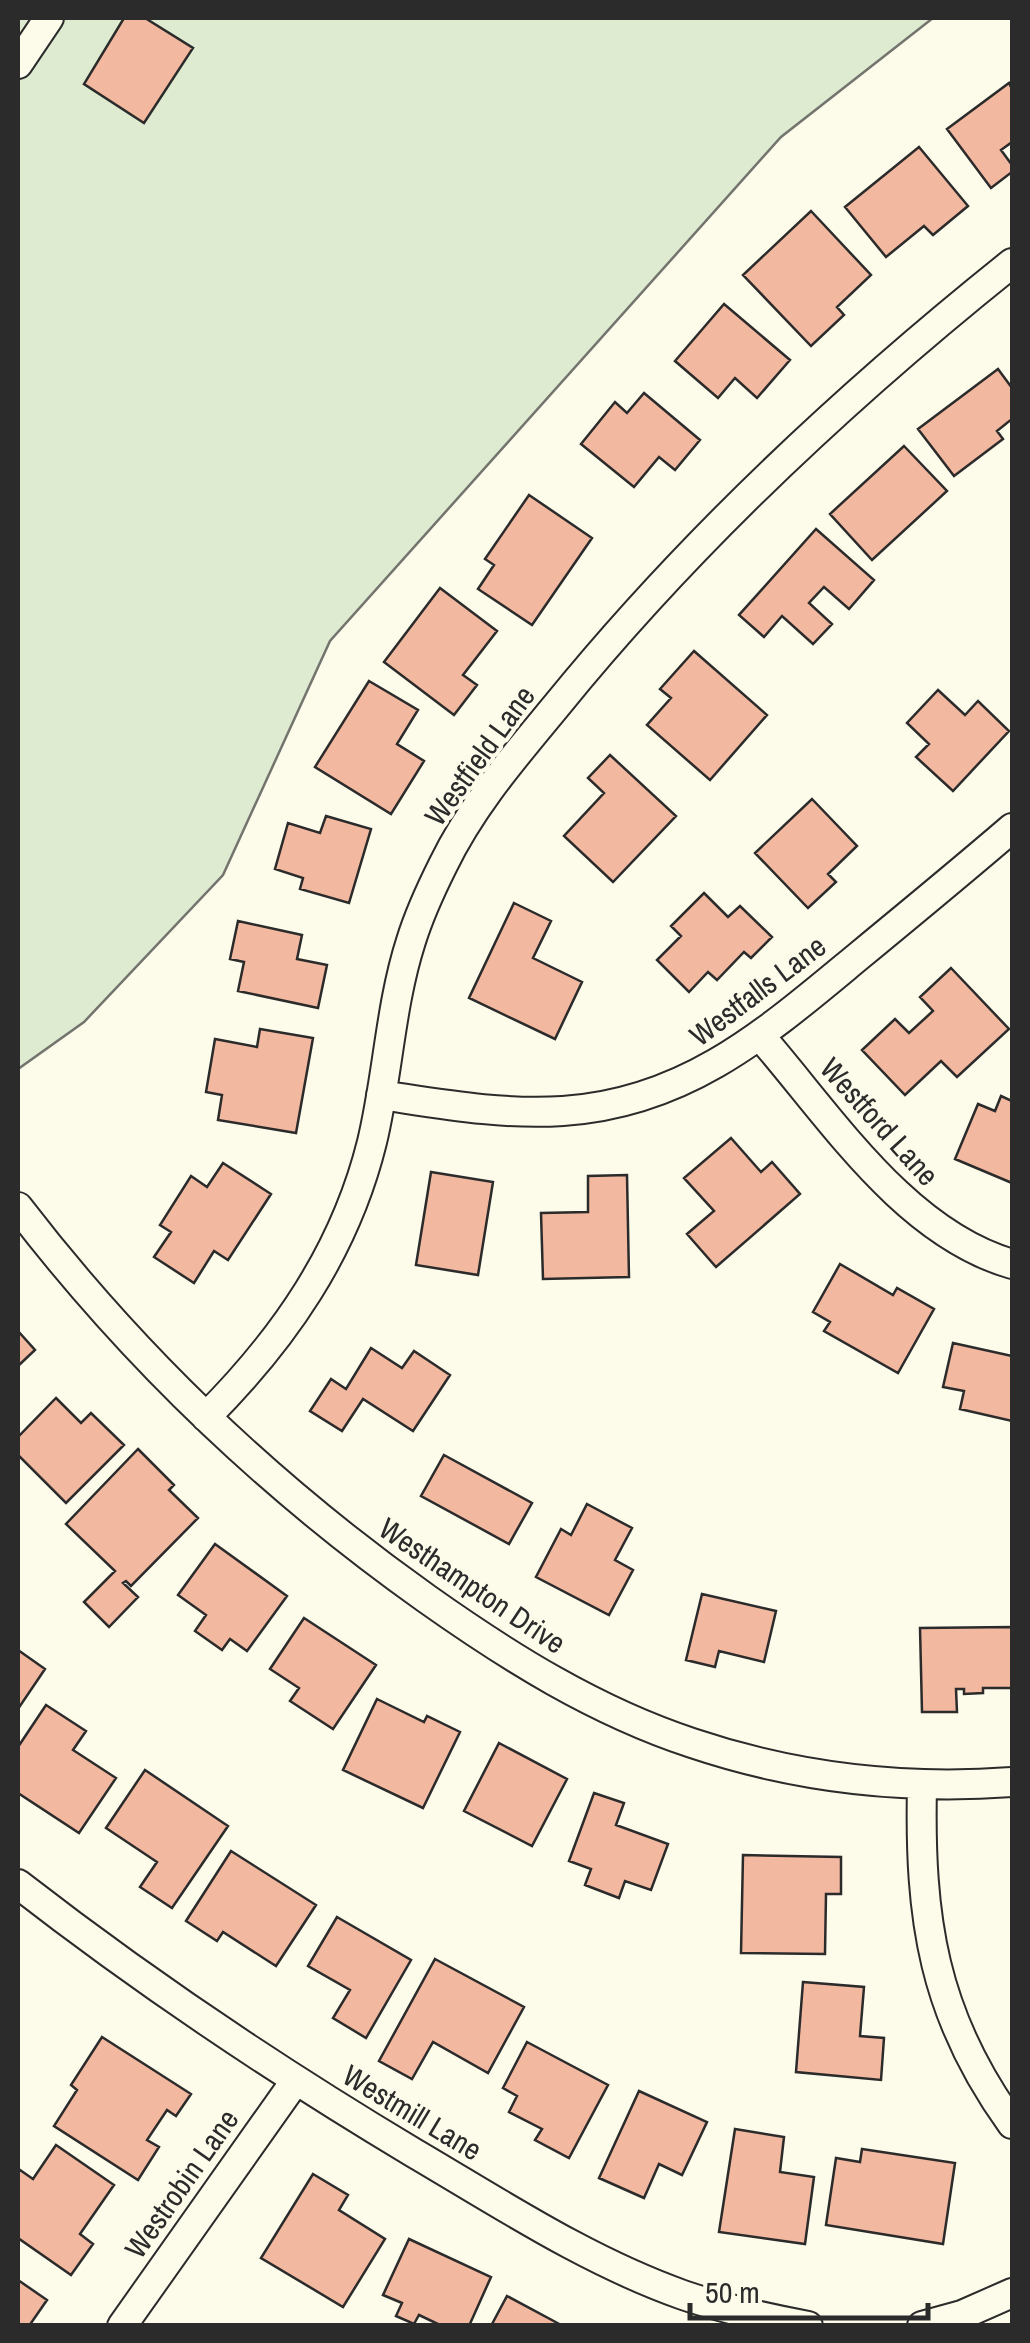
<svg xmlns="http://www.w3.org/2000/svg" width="1030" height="2343" font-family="'Archivo Narrow',sans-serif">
  <rect width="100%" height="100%" fill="#fdfbea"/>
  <path fill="#deebd1" stroke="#74746e" stroke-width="2.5" d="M 18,18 L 933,18 L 781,137 L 330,641 L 223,875 L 84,1022 L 18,1069 Z"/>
  <path fill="#f2b8a0" stroke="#2b2b2b" stroke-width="2.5" d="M 124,18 L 145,18 L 193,48 L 144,123 L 84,84 Z
    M 1009,83 L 1012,89 L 1012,142 L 1001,150 L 1012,165 L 1012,172 L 991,188 L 947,129 Z
    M 919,147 L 968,206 L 933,235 L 924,226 L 886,257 L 845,207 Z
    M 811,211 L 871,275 L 837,307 L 844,315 L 811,346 L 743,275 Z
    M 724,304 L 790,360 L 757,398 L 735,378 L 718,398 L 675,361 Z
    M 998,369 L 1012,388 L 1012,419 L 997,431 L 1003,439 L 954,476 L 918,429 Z
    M 644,393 L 700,440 L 675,470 L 659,457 L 634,487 L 581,444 L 615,402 L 627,413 Z
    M 904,446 L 947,491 L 872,560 L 830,514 Z
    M 529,495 L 592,538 L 532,625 L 478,589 L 494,565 L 485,559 Z
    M 816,529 L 874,580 L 849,609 L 824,587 L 809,603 L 832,624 L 813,644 L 782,616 L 764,637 L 739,615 Z
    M 440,588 L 497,631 L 463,675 L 477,685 L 454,715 L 384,662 Z
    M 694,651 L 767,715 L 710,780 L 647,725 L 671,698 L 660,689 Z
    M 369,681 L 418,710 L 397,744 L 424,761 L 391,814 L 315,767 Z
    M 938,690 L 965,715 L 978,701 L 1009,731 L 953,791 L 916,757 L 929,744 L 907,723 Z
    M 610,755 L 676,816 L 613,882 L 564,836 L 604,793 L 588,778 Z
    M 812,799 L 857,846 L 828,874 L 836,882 L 808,908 L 755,853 Z
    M 326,816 L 371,829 L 349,903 L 300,889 L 303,878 L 275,869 L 288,823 L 320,833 Z
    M 704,893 L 728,917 L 740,906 L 772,937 L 751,958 L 744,952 L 717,980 L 708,972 L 689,992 L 657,960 L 681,936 L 671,926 Z
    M 514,903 L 551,921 L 533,958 L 582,982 L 555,1039 L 469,998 Z
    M 238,921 L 302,935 L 297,959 L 327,965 L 318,1008 L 238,991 L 244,962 L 230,959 Z
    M 951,968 L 1009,1029 L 957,1077 L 941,1061 L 905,1095 L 862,1050 L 895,1019 L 909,1033 L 933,1011 L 920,997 Z
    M 260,1029 L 313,1038 L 296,1133 L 218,1120 L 222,1095 L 206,1092 L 215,1039 L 257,1047 Z
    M 1001,1096 L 1012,1101 L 1012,1183 L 955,1159 L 978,1104 L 995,1111 Z
    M 731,1138 L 761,1172 L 772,1162 L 800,1194 L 716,1267 L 687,1234 L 714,1211 L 684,1178 Z
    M 223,1163 L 271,1194 L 228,1260 L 214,1251 L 194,1283 L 154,1257 L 171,1232 L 160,1225 L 191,1176 L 207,1187 Z
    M 431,1172 L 493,1182 L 478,1275 L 416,1265 Z
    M 627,1175 L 629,1277 L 543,1279 L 541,1213 L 588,1212 L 588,1176 Z
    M 840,1264 L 893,1295 L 897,1288 L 934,1309 L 898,1373 L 824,1331 L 830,1322 L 813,1312 Z
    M 18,1331 L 35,1350 L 18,1366 Z
    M 953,1343 L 1012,1356 L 1012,1421 L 960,1409 L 964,1391 L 943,1387 Z
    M 371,1348 L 402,1368 L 414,1351 L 450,1375 L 413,1431 L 363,1399 L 342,1431 L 310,1411 L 331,1379 L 346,1389 Z
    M 56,1398 L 81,1423 L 91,1413 L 124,1445 L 66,1503 L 18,1455 L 18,1437 Z
    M 138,1449 L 174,1485 L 169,1490 L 198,1518 L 131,1586 L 126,1581 L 123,1583 L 138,1597 L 109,1627 L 84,1602 L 115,1571 L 66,1524 Z
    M 444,1455 L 532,1503 L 509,1544 L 421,1496 Z
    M 587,1504 L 632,1528 L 615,1560 L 633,1570 L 609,1615 L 536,1577 L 561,1529 L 571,1535 Z
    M 215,1544 L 287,1596 L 247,1651 L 230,1639 L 222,1650 L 195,1631 L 206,1615 L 178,1595 Z
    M 702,1594 L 776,1611 L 764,1662 L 719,1651 L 715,1667 L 686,1660 Z
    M 304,1618 L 376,1665 L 333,1729 L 290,1701 L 299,1688 L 270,1669 Z
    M 1012,1627 L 1012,1688 L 983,1688 L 983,1693 L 964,1694 L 964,1689 L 956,1689 L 957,1712 L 922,1712 L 920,1628 Z
    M 18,1650 L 45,1669 L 18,1709 Z
    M 377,1699 L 424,1722 L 427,1716 L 460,1732 L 423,1808 L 343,1770 Z
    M 46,1705 L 86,1731 L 73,1750 L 116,1778 L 79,1833 L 18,1793 L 18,1747 Z
    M 499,1743 L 567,1779 L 532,1846 L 464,1811 Z
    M 145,1770 L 228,1826 L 172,1908 L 140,1887 L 157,1862 L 106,1828 Z
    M 594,1793 L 624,1803 L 616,1825 L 668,1844 L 651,1890 L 625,1881 L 619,1898 L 585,1885 L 591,1869 L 569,1861 Z
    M 231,1851 L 316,1905 L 276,1966 L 223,1932 L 217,1941 L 186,1921 Z
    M 743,1855 L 841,1857 L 841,1894 L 826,1894 L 825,1954 L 741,1953 Z
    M 337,1917 L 411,1960 L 366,2038 L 333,2018 L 350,1990 L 308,1966 Z
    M 435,1959 L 524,2007 L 488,2073 L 433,2042 L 412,2079 L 379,2061 Z
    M 803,1982 L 864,1987 L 860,2036 L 884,2038 L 881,2080 L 796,2072 Z
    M 102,2037 L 191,2094 L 176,2116 L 167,2110 L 147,2140 L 159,2147 L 138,2180 L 54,2126 L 77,2090 L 71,2085 Z
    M 527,2042 L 608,2085 L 569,2158 L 535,2140 L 542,2129 L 509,2112 L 517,2096 L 503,2088 Z
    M 639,2091 L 707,2122 L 682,2175 L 659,2164 L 644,2198 L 599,2178 Z
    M 735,2129 L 784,2137 L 780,2172 L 814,2177 L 805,2244 L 719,2232 Z
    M 56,2145 L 114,2185 L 80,2234 L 93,2244 L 71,2275 L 18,2238 L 18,2173 L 20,2170 L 33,2179 Z
    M 862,2149 L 955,2163 L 943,2244 L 826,2225 L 836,2158 L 860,2162 Z
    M 313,2174 L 348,2195 L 339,2210 L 385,2239 L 343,2307 L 261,2258 Z
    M 409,2239 L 491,2277 L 469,2326 L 442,2326 L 419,2315 L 414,2324 L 396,2316 L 402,2303 L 383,2295 Z
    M 18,2280 L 47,2300 L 29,2326 L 18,2326 Z
    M 507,2296 L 563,2326 L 491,2326 Z"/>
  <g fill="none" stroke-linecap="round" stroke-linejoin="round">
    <g stroke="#2b2b2b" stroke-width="32">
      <path id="minor" d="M 18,64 L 49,18
        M 761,1037 C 832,1119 905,1233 1012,1264
        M 381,1095 C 442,1104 501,1115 563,1111 C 688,1103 768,1031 860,955 C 911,913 962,871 1012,828
        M 18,1207 C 134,1358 272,1489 427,1599 C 509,1657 595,1711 692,1743 C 796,1778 903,1790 1012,1782
        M 206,1417 C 284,1339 345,1251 372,1142 C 388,1076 390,1006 411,941 C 419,915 431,889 443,865 C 472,805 515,756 557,705 C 691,540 847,395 1012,263
        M 922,1786 C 919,1918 933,2015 1012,2124
        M 18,1884 C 144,1982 277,2071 414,2153 C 501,2204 587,2261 683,2295 C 724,2309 766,2318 808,2326
        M 122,2326 L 296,2080
        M 922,2326 L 962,2315 L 1012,2293"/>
    </g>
    <use href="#minor" stroke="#fdfbea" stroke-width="28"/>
  </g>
  <g text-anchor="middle" stroke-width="8" stroke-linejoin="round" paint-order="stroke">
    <g font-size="30" fill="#2b2b2b" stroke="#fdfbea">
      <text transform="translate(480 756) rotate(-54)" y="10">Westfield Lane</text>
      <text transform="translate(758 991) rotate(-37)" y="10">Westfalls Lane</text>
      <text transform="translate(879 1122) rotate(48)" y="10">Westford Lane</text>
      <text transform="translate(472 1586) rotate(34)" y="10">Westhampton Drive</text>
      <text transform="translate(412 2113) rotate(31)" y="10">Westmill Lane</text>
      <text transform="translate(182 2184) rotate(-55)" y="10">Westrobin Lane</text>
    </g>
  </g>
  <rect width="1030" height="2343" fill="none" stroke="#2b2b2b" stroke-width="40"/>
  <path d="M690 2303v15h238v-15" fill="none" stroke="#2b2b2b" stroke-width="5"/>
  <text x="705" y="2303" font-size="30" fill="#2b2b2b" stroke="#fdfbea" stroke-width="8" paint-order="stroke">50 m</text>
</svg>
